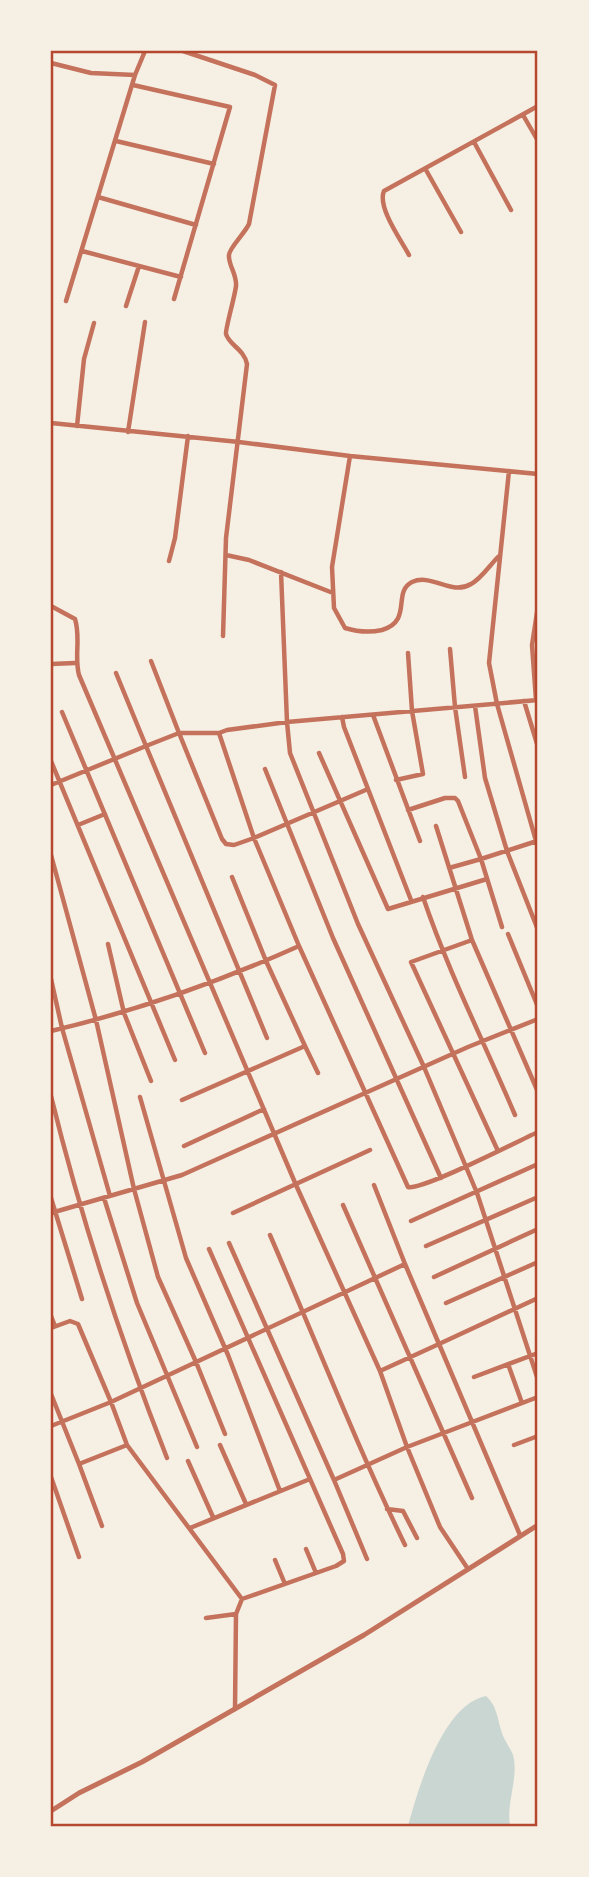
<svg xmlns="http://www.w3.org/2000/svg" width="589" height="1877" font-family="Commissioner,sans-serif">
  <rect width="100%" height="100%" fill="#f6efe4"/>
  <path fill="#c9d6d2" d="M 486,1696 C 497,1706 497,1717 501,1730 C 503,1739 510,1747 513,1755 C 519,1778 506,1802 510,1826 L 408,1826 C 418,1789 443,1704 486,1696 Z"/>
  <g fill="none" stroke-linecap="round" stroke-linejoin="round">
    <path stroke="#c5725c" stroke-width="4.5" d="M 183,51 L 255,75 L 275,85 L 249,224 C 245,233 229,248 229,255 C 228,265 237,274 236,286 C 235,296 225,330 226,334 C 229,345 244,349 247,364 L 226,538 L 223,636
      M 51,63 L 91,73 L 135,75
      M 133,85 L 230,107 L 174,299
      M 523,115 L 538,141
      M 116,141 L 214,164
      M 474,142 L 511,210
      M 426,170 L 461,232
      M 98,197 L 196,225
      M 82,251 L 181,277
      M 409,255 C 401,240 377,207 384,191 L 538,106
      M 66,301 L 135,75 L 145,51
      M 126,306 L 139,266
      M 51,423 L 239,442 L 350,456 L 538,474
      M 77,426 L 84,359 L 94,323
      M 128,432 L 145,322
      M 350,456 L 332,567 L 334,608 L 345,628 C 358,632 369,633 382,630 C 413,621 392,592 412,582 C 432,573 451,596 471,584 C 481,579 490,565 498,557
      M 509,471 L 489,663 L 497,704 L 538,848
      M 226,555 L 249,560 L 333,593
      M 169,561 L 175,538 L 188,436
      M 281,572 L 287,722 L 290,753 L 358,924 L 424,1067 L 477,1193 L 538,1380
      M 51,606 L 75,619 C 81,638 74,656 79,675 L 296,1185 L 380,1371 L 407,1447 L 440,1527 L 468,1569
      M 450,649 L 455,707 L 465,777
      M 151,661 L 179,733 L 219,733 L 227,730 L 287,722 L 538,700
      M 51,664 L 75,663
      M 536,700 L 532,645 L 538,606
      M 524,701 L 538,747
      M 475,706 L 485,778 L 507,851 L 538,930
      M 62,712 L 205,1053
      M 373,715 L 420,841
      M 342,717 L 344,727 L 411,900
      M 219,733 L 254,838 L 299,946 L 408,1187 C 422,1191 518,1141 538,1132
      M 319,753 L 388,909 L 487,879
      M 51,761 L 175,1060
      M 265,769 L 333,938 L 441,1178
      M 396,780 L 423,774 L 412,711 L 408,653
      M 51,785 L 146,746 L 116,673
      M 408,810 L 445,798 L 455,798 L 458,801 L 481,859 L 449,868
      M 78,825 L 105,814
      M 436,826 L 472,940 L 538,1092
      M 51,855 L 96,1020 L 134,1189 L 158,1277 L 196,1362 L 225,1434
      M 423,897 C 448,971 484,1042 515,1115
      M 502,927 L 481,859 L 537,841
      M 508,934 L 538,1007
      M 472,940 L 411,962 L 498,1151
      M 108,944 L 124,1013 L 151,1081
      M 51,979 L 62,1028 L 110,1196
      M 51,1031 C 136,1011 219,982 299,946
      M 267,1038 L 146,746 L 179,733 L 222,839 L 226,844 L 234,845 L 254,838 L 368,789
      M 305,1046 L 318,1073
      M 51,1096 C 81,1218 121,1341 167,1458
      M 140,1097 L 186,1258 L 228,1355 L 280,1491
      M 182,1100 L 305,1046 L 266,961 L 232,877
      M 184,1146 L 264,1109
      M 374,1185 L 405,1264
      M 51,1198 L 82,1299
      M 104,1198 L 137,1303 L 197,1447
      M 343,1205 L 472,1498
      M 51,1213 L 182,1175 L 468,1047 L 538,1019
      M 233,1213 L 370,1150
      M 411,1221 L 538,1164
      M 270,1235 C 315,1339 356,1444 405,1545
      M 229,1243 L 334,1480
      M 426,1246 L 538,1197
      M 434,1277 L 538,1229
      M 446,1303 L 538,1262
      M 51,1316 L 55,1326
      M 51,1328 L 70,1321 L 78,1324 L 111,1402 L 127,1445 L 242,1599 L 336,1566 L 344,1561 L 343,1554 L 209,1249
      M 508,1364 L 522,1403
      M 380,1371 L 439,1344 L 520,1535
      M 474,1377 L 538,1353
      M 51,1394 L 79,1464 L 127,1445
      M 51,1426 L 111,1402 L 405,1264 L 439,1344 L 538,1298
      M 220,1445 L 246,1504
      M 514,1445 L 538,1436
      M 188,1461 L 213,1517
      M 79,1464 L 102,1526
      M 51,1477 L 79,1557
      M 387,1509 L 403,1511 L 417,1538
      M 190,1528 L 310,1479
      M 306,1549 L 316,1573
      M 367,1559 L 334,1480 L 407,1447 L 538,1397
      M 275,1560 L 285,1584
      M 206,1618 L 236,1614
      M 235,1709 L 236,1614 L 242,1599"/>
    <path stroke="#c5725c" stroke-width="5" d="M 51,1811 L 79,1793 L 142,1762 L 364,1635 L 538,1525"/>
  </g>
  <rect width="589" height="1877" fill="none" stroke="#f6efe4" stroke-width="105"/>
  <rect x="52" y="52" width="484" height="1773" fill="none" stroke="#b5482f" stroke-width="2.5"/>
</svg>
